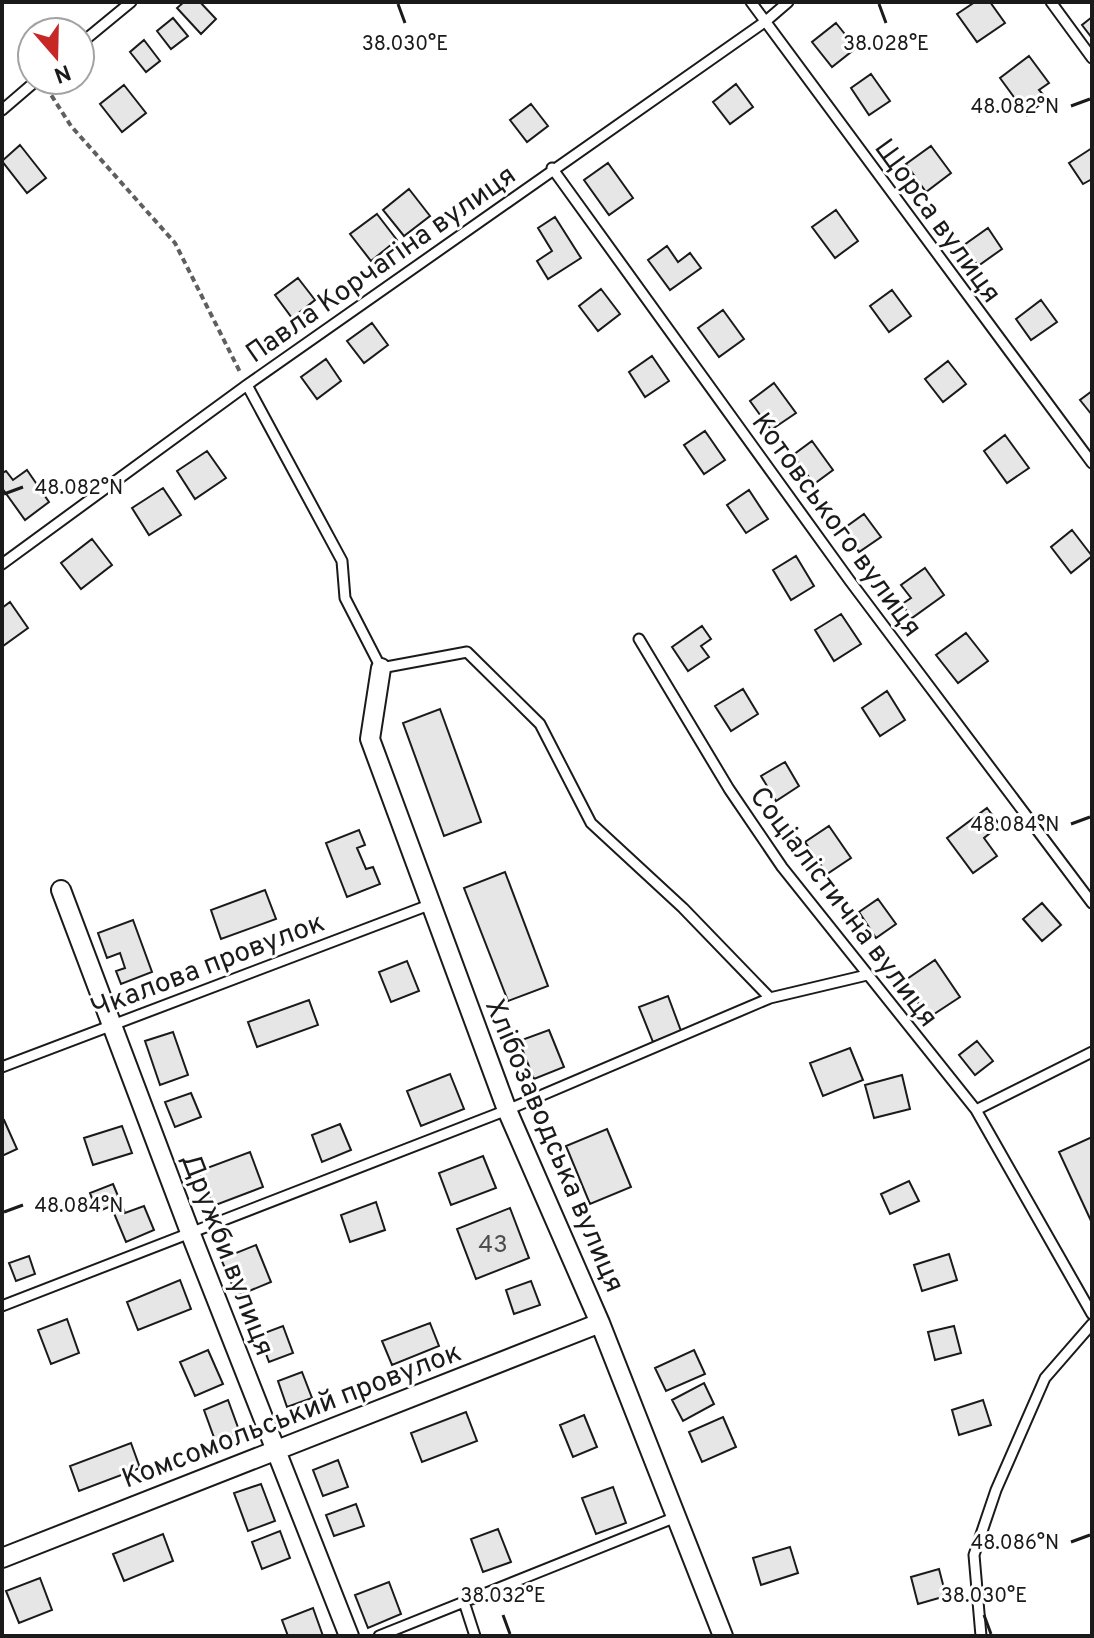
<svg xmlns="http://www.w3.org/2000/svg" width="1094" height="1638" font-family="Overpass,sans-serif">
  <rect width="100%" height="100%" fill="#fff"/>
  <path fill="#e6e6e6" stroke="#1a1a1a" stroke-width="2" d="M 184,2 L 200,2 L 216,19 L 201,34 L 177,8 Z
    M 975,2 L 990,2 L 1005,23 L 977,42 L 957,14 Z
    M 1092,17 L 1092,38 L 1082,25 Z
    M 173,18 L 188,36 L 171,49 L 157,31 Z
    M 836,23 L 856,48 L 832,67 L 812,42 Z
    M 144,40 L 160,61 L 146,72 L 130,52 Z
    M 1029,56 L 1049,83 L 1039,90 L 1047,99 L 1027,115 L 1000,78 Z
    M 871,74 L 890,101 L 869,115 L 851,88 Z
    M 736,84 L 753,107 L 730,124 L 713,102 Z
    M 124,85 L 146,113 L 122,132 L 100,104 Z
    M 531,104 L 548,126 L 527,142 L 510,120 Z
    M 20,145 L 46,178 L 27,193 L 2,161 Z
    M 931,146 L 951,173 L 926,192 L 906,164 Z
    M 1092,148 L 1092,179 L 1083,184 L 1069,163 Z
    M 608,163 L 633,198 L 609,215 L 584,180 Z
    M 409,189 L 430,216 L 404,236 L 383,210 Z
    M 836,210 L 858,241 L 835,258 L 812,227 Z
    M 377,214 L 397,240 L 371,261 L 350,234 Z
    M 555,217 L 581,258 L 548,279 L 537,261 L 552,251 L 538,228 Z
    M 988,228 L 1002,249 L 978,266 L 964,245 Z
    M 667,246 L 678,262 L 690,253 L 701,268 L 670,290 L 648,260 Z
    M 298,278 L 315,300 L 292,318 L 275,295 Z
    M 601,289 L 620,314 L 598,331 L 579,306 Z
    M 892,290 L 911,316 L 889,332 L 870,306 Z
    M 1041,300 L 1057,322 L 1031,340 L 1016,319 Z
    M 723,310 L 744,339 L 719,357 L 698,328 Z
    M 372,323 L 388,345 L 364,363 L 347,341 Z
    M 652,356 L 669,381 L 645,397 L 629,372 Z
    M 326,359 L 341,381 L 317,399 L 301,377 Z
    M 948,361 L 966,384 L 943,402 L 925,379 Z
    M 774,383 L 796,413 L 771,430 L 750,401 Z
    M 1092,391 L 1092,415 L 1080,400 Z
    M 705,431 L 725,460 L 704,474 L 684,445 Z
    M 1005,435 L 1029,468 L 1007,483 L 984,451 Z
    M 812,441 L 833,470 L 814,484 L 793,455 Z
    M 207,451 L 226,478 L 195,499 L 177,471 Z
    M 27,470 L 49,502 L 25,520 L 2,488 L 2,473 L 6,471 L 13,480 Z
    M 163,488 L 181,515 L 149,535 L 132,508 Z
    M 749,490 L 768,519 L 746,533 L 727,505 Z
    M 864,514 L 881,537 L 859,552 L 843,529 Z
    M 1072,530 L 1092,556 L 1071,573 L 1051,547 Z
    M 92,539 L 112,565 L 81,589 L 61,563 Z
    M 796,556 L 814,586 L 791,600 L 773,570 Z
    M 925,568 L 944,595 L 912,618 L 902,604 L 911,598 L 901,585 Z
    M 10,602 L 28,628 L 3,646 L 2,608 Z
    M 841,614 L 861,644 L 834,661 L 815,630 Z
    M 702,626 L 711,639 L 701,646 L 709,657 L 688,671 L 672,647 Z
    M 966,633 L 988,661 L 958,683 L 936,655 Z
    M 743,689 L 758,714 L 731,731 L 715,706 Z
    M 887,691 L 905,720 L 880,736 L 862,708 Z
    M 440,709 L 481,822 L 444,836 L 403,723 Z
    M 785,762 L 799,786 L 776,801 L 761,776 Z
    M 987,808 L 1000,825 L 984,838 L 997,856 L 973,873 L 947,838 Z
    M 829,826 L 851,858 L 827,874 L 805,842 Z
    M 359,830 L 365,845 L 357,848 L 366,869 L 373,867 L 380,884 L 347,897 L 326,843 Z
    M 505,872 L 548,986 L 508,1001 L 464,888 Z
    M 265,890 L 276,919 L 221,939 L 211,910 Z
    M 878,899 L 896,924 L 876,938 L 859,912 Z
    M 1042,903 L 1061,925 L 1042,941 L 1023,919 Z
    M 133,920 L 152,972 L 121,984 L 116,971 L 125,968 L 120,953 L 107,958 L 98,933 Z
    M 935,960 L 960,997 L 928,1018 L 904,981 Z
    M 407,961 L 419,991 L 391,1002 L 379,972 Z
    M 668,996 L 681,1031 L 653,1042 L 639,1007 Z
    M 309,1000 L 318,1025 L 257,1047 L 248,1022 Z
    M 549,1030 L 564,1067 L 534,1079 L 519,1041 Z
    M 173,1032 L 188,1075 L 160,1085 L 145,1041 Z
    M 977,1041 L 993,1061 L 975,1075 L 959,1055 Z
    M 850,1048 L 863,1080 L 823,1096 L 810,1063 Z
    M 450,1074 L 464,1109 L 421,1126 L 407,1091 Z
    M 902,1075 L 910,1109 L 874,1118 L 865,1085 Z
    M 191,1093 L 201,1117 L 175,1127 L 165,1102 Z
    M 4,1120 L 17,1149 L 2,1156 L 2,1121 Z
    M 340,1124 L 351,1150 L 322,1162 L 312,1135 Z
    M 122,1126 L 132,1153 L 93,1165 L 84,1138 Z
    M 607,1129 L 631,1187 L 590,1204 L 566,1146 Z
    M 1092,1137 L 1092,1223 L 1059,1152 Z
    M 250,1152 L 263,1187 L 213,1206 L 199,1171 Z
    M 483,1156 L 496,1188 L 451,1205 L 439,1173 Z
    M 909,1181 L 919,1201 L 890,1214 L 881,1194 Z
    M 113,1184 L 125,1213 L 144,1206 L 154,1230 L 126,1242 L 111,1206 L 97,1212 L 90,1193 Z
    M 376,1202 L 385,1230 L 350,1242 L 341,1215 Z
    M 510,1208 L 529,1258 L 476,1279 L 457,1229 Z
    M 256,1245 L 271,1282 L 237,1296 L 221,1259 Z
    M 949,1254 L 957,1280 L 922,1291 L 914,1265 Z
    M 29,1256 L 35,1274 L 16,1281 L 9,1263 Z
    M 180,1280 L 191,1309 L 138,1330 L 127,1302 Z
    M 531,1281 L 540,1305 L 514,1314 L 506,1290 Z
    M 67,1319 L 79,1353 L 51,1364 L 38,1330 Z
    M 430,1323 L 439,1346 L 392,1365 L 382,1341 Z
    M 283,1326 L 293,1353 L 269,1362 L 259,1335 Z
    M 954,1326 L 961,1353 L 935,1360 L 928,1332 Z
    M 208,1350 L 223,1384 L 195,1396 L 180,1362 Z
    M 694,1350 L 705,1374 L 666,1391 L 655,1368 Z
    M 302,1372 L 312,1398 L 287,1407 L 278,1381 Z
    M 704,1383 L 714,1404 L 683,1421 L 672,1400 Z
    M 228,1400 L 240,1433 L 216,1443 L 204,1410 Z
    M 983,1400 L 991,1425 L 959,1435 L 952,1410 Z
    M 466,1412 L 477,1441 L 422,1462 L 411,1433 Z
    M 584,1415 L 597,1447 L 573,1457 L 560,1425 Z
    M 723,1417 L 736,1447 L 702,1462 L 689,1432 Z
    M 131,1443 L 140,1468 L 79,1491 L 70,1466 Z
    M 338,1460 L 348,1487 L 323,1496 L 313,1470 Z
    M 261,1484 L 275,1521 L 248,1531 L 234,1493 Z
    M 613,1487 L 626,1523 L 596,1534 L 582,1498 Z
    M 356,1504 L 364,1526 L 334,1536 L 326,1515 Z
    M 498,1529 L 511,1562 L 483,1572 L 471,1539 Z
    M 280,1531 L 290,1558 L 262,1569 L 252,1542 Z
    M 163,1534 L 173,1561 L 124,1581 L 113,1554 Z
    M 790,1547 L 798,1573 L 761,1585 L 753,1558 Z
    M 939,1569 L 946,1596 L 918,1604 L 911,1577 Z
    M 40,1578 L 52,1610 L 19,1623 L 6,1591 Z
    M 389,1582 L 401,1614 L 368,1628 L 355,1595 Z
    M 313,1608 L 323,1636 L 288,1636 L 282,1620 Z"/>
  <g fill="none" stroke-linecap="round" stroke-linejoin="round">
    <g stroke="#1a1a1a" stroke-width="13">
      <path id="lane" d="M 751,2 L 1092,463
        M 1051,2 L 1092,58
        M 80,44 L 131,2
        M 2,110 L 37,80
        M 552,168 L 850,581 L 1092,903
        M 247,385 L 342,561 L 345,598 L 381,668 L 467,652 L 540,724 L 591,823 L 683,908 L 770,998
        M 2,564 L 247,385 L 766,21 L 788,2
        M 639,639 L 729,789 L 782,867 L 976,1110 L 1092,1314
        M 2,1067 L 429,905
        M 976,1110 L 1092,1052
        M 2,1306 L 507,1110 L 770,998 L 867,975
        M 464,1602 L 475,1636
        M 379,1636 L 676,1517
        M 981,1636 L 974,1555 L 996,1490 L 1045,1378 L 1092,1324"/>
    </g>
    <g stroke="#1a1a1a" stroke-width="22">
      <path id="street" d="M 381,668 L 370,739 L 507,1110 L 600,1323 L 723,1636
        M 61,890 L 190,1232 L 349,1636
        M 2,1558 L 600,1323"/>
    </g>
    <path stroke="#5f5f5f" stroke-width="4" stroke-dasharray="6 4" stroke-linecap="butt" d="M 46,87 L 71,126 L 175,243 L 240,372"/>
    <use href="#lane" stroke="#fff" stroke-width="9"/>
    <use href="#street" stroke="#fff" stroke-width="18"/>
  </g>
  <path fill="none" stroke="#1a1a1a" stroke-width="3" d="M 398,4 L 405,23M 879,4 L 886,23M 1071,106 L 1090,99M 4,494 L 23,487M 1071,824 L 1090,817M 4,1212 L 23,1205M 1071,1542 L 1090,1535M 503,1615 L 510,1634M 984,1615 L 991,1634"/>
  <g text-anchor="middle" stroke-width="6" stroke-linejoin="round" paint-order="stroke">
    <g font-size="24" fill="#4d4d4d">
      <text x="493" y="1252">43</text>
    </g>
    <g font-size="28" fill="#1a1a1a" stroke="#fff">
      <text transform="translate(939 220) rotate(54)" y="10">Щорса вулиця</text>
      <text transform="translate(380 263) rotate(-35)" y="10">Павла Корчагіна вулиця</text>
      <text transform="translate(838 524) rotate(54)" y="10">Котовського вулиця</text>
      <text transform="translate(845 906) rotate(53)" y="10">Соціалістична вулиця</text>
      <text transform="translate(207 964) rotate(-21)" y="10">Чкалова провулок</text>
      <text transform="translate(556 1145) rotate(67)" y="10">Хлібозаводська вулиця</text>
      <text transform="translate(229 1254) rotate(69)" y="10">Дружби вулиця</text>
      <text transform="translate(291 1414) rotate(-21)" y="10">Комсомольський провулок</text>
    </g>
  </g>
  <g font-size="20" text-anchor="middle" fill="#1a1a1a" stroke="#fff" stroke-width="6" stroke-linejoin="round" paint-order="stroke">
    <text x="405" y="50">38.030°E</text>
    <text x="886" y="50">38.028°E</text>
    <text x="1015" y="113">48.082°N</text>
    <text x="79" y="494">48.082°N</text>
    <text x="1015" y="831">48.084°N</text>
    <text x="79" y="1212">48.084°N</text>
    <text x="1015" y="1549">48.086°N</text>
    <text x="503" y="1602">38.032°E</text>
    <text x="984" y="1602">38.030°E</text>
  </g>
  <rect width="1094" height="1638" fill="none" stroke="#1a1a1a" stroke-width="8"/>
  <g transform="translate(56 56) rotate(160)"><circle r="38" fill="#ffffff" stroke="#a3a3a3" stroke-width="2"/>
  <path d="M0-6L14 30L0 20L-14 30Z" fill="#c62828"/>
  <text y="-12" font-size="22" font-weight="bold" text-anchor="middle" fill="#1a1a1a">N</text>
  </g>
</svg>
